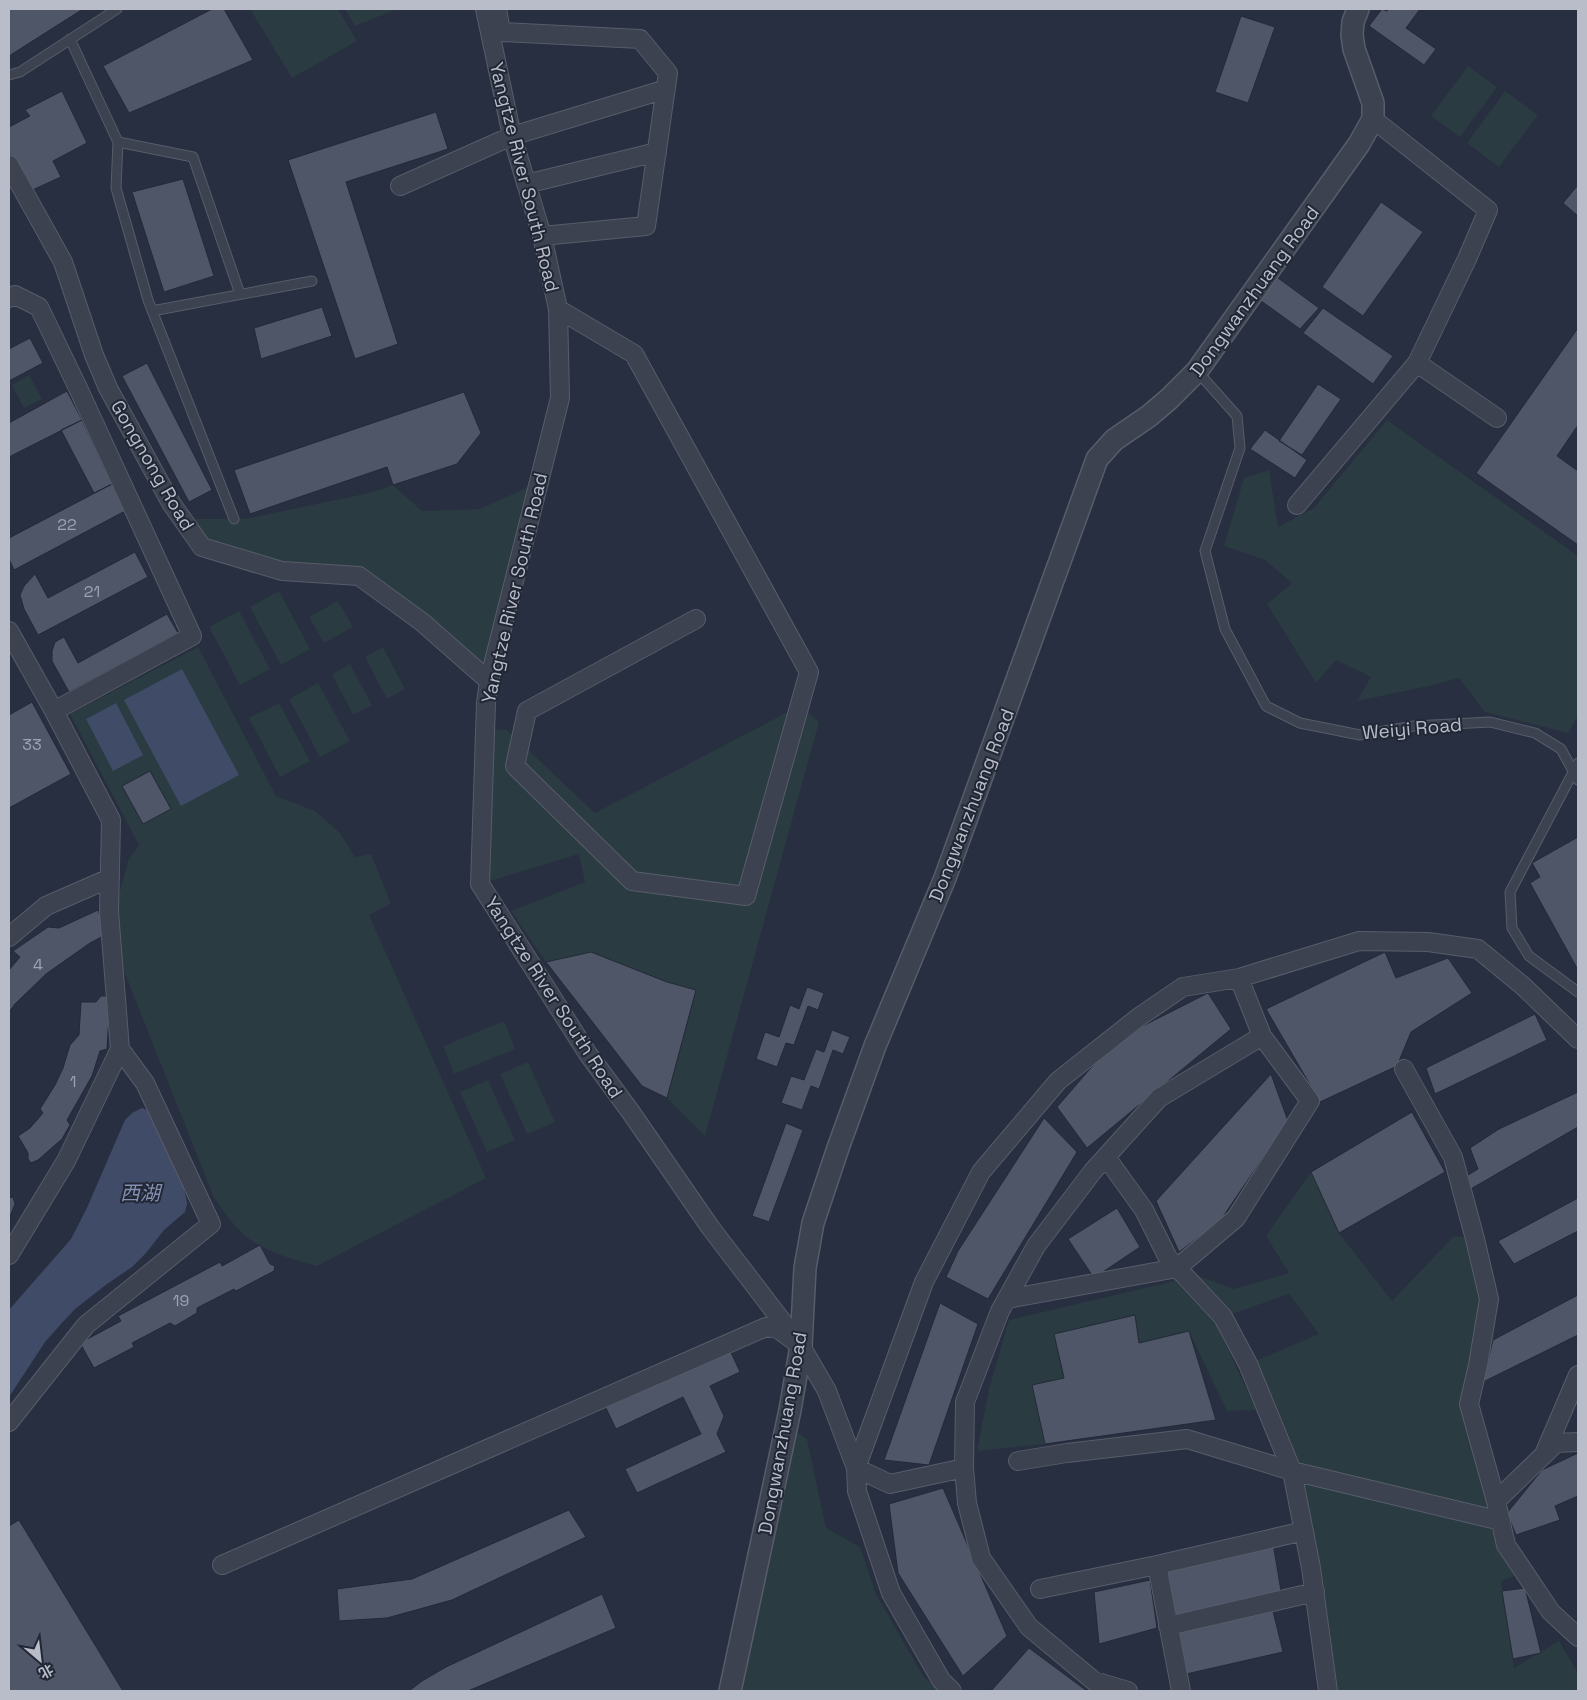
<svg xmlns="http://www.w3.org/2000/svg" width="1587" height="1700" font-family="'Space Grotesk','Noto Sans SC',sans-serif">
  <rect width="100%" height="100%" fill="#282f40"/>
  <path fill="#2a3b41" d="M 250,9 L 338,9 L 357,41 L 292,78 Z
    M 345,9 L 397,9 L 355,26 Z
    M 1468,66 L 1497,87 L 1460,137 L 1431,116 Z
    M 1505,91 L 1538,115 L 1499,167 L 1467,143 Z
    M 29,375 L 42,399 L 24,408 L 12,385 Z
    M 1387,420 L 1578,556 L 1578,716 L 1568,733 L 1485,712 L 1459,678 L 1429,686 L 1357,701 L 1371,677 L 1336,660 L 1316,683 L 1267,604 L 1292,583 L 1265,560 L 1224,546 L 1244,478 L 1269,470 L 1278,527 L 1314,508 Z
    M 539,482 L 489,681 L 359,576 L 202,547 L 182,519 L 245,519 L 369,493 L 393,485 L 422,511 L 480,509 Z
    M 279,591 L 310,649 L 281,665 L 250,607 Z
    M 338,601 L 353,627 L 324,643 L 309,617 Z
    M 239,611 L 270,669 L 240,685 L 209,627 Z
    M 198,647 L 276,796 L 315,811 L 340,833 L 355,857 L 371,854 L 391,904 L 369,915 L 486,1178 L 317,1266 C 298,1261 271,1253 255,1243 C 238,1233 225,1213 214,1198 L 124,971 L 118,936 L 118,898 L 129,859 L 139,845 L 70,714 Z
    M 383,647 L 405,689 L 387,699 L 365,657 Z
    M 350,664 L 372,705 L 353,715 L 332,674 Z
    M 318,683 L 350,741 L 320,757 L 289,699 Z
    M 279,703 L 310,761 L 280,777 L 249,718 Z
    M 801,705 L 819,722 L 705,1136 L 667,1098 L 696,990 L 667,982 L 591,952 L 546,962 L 511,911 L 585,882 L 579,854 L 480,884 L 485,729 L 507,730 L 595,813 Z
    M 504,1021 L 515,1049 L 454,1074 L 443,1046 Z
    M 528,1062 L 555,1122 L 527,1134 L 500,1074 Z
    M 488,1080 L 515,1140 L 487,1152 L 460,1092 Z
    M 1311,1172 L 1339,1233 L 1392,1301 L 1454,1236 L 1475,1239 L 1489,1299 L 1469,1404 L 1501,1521 L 1306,1475 L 1491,1529 L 1514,1576 L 1501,1581 L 1514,1668 L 1559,1641 L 1578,1673 L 1578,1691 L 1326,1691 L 1292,1471 L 1248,1364 L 1319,1334 L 1289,1294 L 1223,1317 L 1177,1268 L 1234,1289 L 1289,1273 L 1266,1236 Z
    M 1175,1281 L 1217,1325 L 1256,1410 L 1227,1411 L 1189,1331 L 1139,1343 L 1134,1315 L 1054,1334 L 1064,1378 L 1032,1385 L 1045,1444 L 977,1451 L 989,1389 L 1009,1320 Z
    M 786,1425 L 807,1439 L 826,1528 L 860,1547 L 876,1594 L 923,1676 L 939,1691 L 738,1691 Z"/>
  <path fill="#404b67" d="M 182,669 L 239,775 L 181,806 L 124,700 Z
    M 116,703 L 143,755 L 113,771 L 86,719 Z
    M 142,1108 L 147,1110 L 153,1116 L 180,1175 L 186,1197 L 187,1204 L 185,1212 L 164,1230 L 146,1253 L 132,1267 L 107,1284 L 75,1309 L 61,1324 L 45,1342 L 9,1397 L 9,1310 L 71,1239 L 86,1210 L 125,1120 L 132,1113 Z"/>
  <path fill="#4f5668" stroke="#232937" d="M 9,9 L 83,9 L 9,56 Z
    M 212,9 L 224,9 L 253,60 L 129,113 L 103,66 Z
    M 1382,9 L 1387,11 L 1389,9 L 1420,9 L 1406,28 L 1436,49 L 1424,65 L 1369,26 Z
    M 1241,16 L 1275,27 L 1248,103 L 1215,92 Z
    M 62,91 L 87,143 L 53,161 L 61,177 L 28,192 L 9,157 L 9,127 L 30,116 L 25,110 Z
    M 436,112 L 448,149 L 346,182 L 398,344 L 355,359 L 288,160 Z
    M 183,179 L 214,276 L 164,292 L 132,192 Z
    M 1578,185 L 1578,216 L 1563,203 Z
    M 1381,202 L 1423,232 L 1363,316 L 1322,287 Z
    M 1274,275 L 1319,308 L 1300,329 L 1257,298 Z
    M 322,307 L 332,336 L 261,359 L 254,328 Z
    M 1323,308 L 1393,356 L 1373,384 L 1303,333 Z
    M 1578,328 L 1578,425 L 1557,456 L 1578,471 L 1578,545 L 1476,473 Z
    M 30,338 L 43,363 L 9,381 L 9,349 Z
    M 147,363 L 212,490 L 189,502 L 122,376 Z
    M 1318,384 L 1341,399 L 1302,455 L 1279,441 Z
    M 67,391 L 82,420 L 9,457 L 9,423 Z
    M 464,392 L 481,433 L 457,464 L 393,485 L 387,467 L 250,514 L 234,470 Z
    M 82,420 L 112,484 L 94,493 L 61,430 Z
    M 1265,430 L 1307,460 L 1295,478 L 1250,449 Z
    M 112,484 L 125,511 L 14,570 L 9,559 L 9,538 Z
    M 135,552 L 148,577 L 38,635 L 24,609 L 20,595 L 24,586 L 35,574 L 48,598 Z
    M 167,614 L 178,633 L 69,692 L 52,661 L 52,651 L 55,642 L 64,637 L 78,663 Z
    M 32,702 L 71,774 L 9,808 L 9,715 Z
    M 150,771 L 171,809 L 143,824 L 122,786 Z
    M 1578,837 L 1578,970 L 1530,883 L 1540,877 L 1532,863 Z
    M 98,910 L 107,934 L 90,943 L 46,974 L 15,1004 L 9,1012 L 9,970 L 20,957 L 13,951 L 48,927 L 59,928 Z
    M 591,952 L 667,982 L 696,990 L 667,1098 L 642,1086 L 546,962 Z
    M 1385,952 L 1396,978 L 1448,958 L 1472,993 L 1411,1032 L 1397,1066 L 1320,1102 L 1266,1009 Z
    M 807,987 L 824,993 L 818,1010 L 808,1006 L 794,1045 L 786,1043 L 777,1067 L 756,1059 L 765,1032 L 779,1037 L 790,1005 L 799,1009 Z
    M 1208,993 L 1231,1029 L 1087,1148 L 1057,1107 L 1115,1040 Z
    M 101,996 L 107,996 L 110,1000 L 107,1049 L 100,1051 L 92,1076 L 67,1120 L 70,1125 L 62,1139 L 38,1160 L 31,1163 L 28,1159 L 28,1153 L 18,1136 L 30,1128 L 43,1113 L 40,1109 L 55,1085 L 63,1068 L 70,1045 L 79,1035 L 81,1002 L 96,1002 Z
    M 1535,1014 L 1547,1040 L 1435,1094 L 1426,1068 Z
    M 832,1030 L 850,1037 L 843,1054 L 833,1050 L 819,1089 L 811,1086 L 802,1110 L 781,1103 L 791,1076 L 804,1080 L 816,1049 L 824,1052 Z
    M 1271,1074 L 1288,1121 L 1220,1221 L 1179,1252 L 1156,1201 Z
    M 1578,1092 L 1578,1127 L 1469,1190 L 1463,1178 L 1478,1169 L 1470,1148 L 1499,1129 Z
    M 1412,1112 L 1445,1172 L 1339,1233 L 1311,1172 Z
    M 1044,1118 L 1077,1152 L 988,1299 L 946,1277 L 958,1251 Z
    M 786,1123 L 803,1130 L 769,1222 L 752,1216 Z
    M 13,1197 L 15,1204 L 9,1219 L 9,1198 Z
    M 1578,1198 L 1578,1231 L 1514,1264 L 1498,1241 Z
    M 1117,1208 L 1140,1247 L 1094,1278 L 1068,1239 Z
    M 260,1245 L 270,1264 L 275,1266 L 274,1271 L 236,1291 L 234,1289 L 197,1308 L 197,1313 L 175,1326 L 170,1323 L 132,1343 L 134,1347 L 94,1368 L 80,1343 L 121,1321 L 118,1316 L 220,1262 L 222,1266 Z
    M 1578,1295 L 1578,1335 L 1483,1382 L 1493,1340 Z
    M 940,1303 L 978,1324 L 929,1465 L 884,1460 Z
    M 1135,1315 L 1139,1343 L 1189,1331 L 1216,1420 L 1045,1444 L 1032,1385 L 1064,1378 L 1054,1334 Z
    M 729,1348 L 740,1372 L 710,1386 L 724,1416 L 717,1434 L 726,1452 L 637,1493 L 625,1469 L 701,1434 L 683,1397 L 616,1429 L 605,1406 Z
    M 1578,1453 L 1578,1496 L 1555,1506 L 1560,1520 L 1516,1535 L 1507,1513 L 1542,1470 Z
    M 943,1488 L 1007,1636 L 963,1676 L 898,1573 L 889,1504 Z
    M 569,1510 L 586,1537 L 452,1600 L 387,1618 L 339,1621 L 337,1589 L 412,1579 Z
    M 19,1520 L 123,1691 L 9,1691 L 9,1526 Z
    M 1273,1543 L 1281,1591 L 1172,1616 L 1167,1569 Z
    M 1150,1580 L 1157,1628 L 1099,1644 L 1094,1592 Z
    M 1525,1588 L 1541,1653 L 1513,1659 L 1502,1591 Z
    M 602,1594 L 616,1628 L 468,1691 L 409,1691 L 422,1681 L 446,1667 Z
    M 1272,1607 L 1283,1652 L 1182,1675 L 1173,1631 Z
    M 1029,1648 L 1087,1691 L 1088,1691 L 991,1691 Z"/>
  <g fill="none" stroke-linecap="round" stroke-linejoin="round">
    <g stroke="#575d6a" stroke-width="11">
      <path id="service" d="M 70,39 L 118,142 L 116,188 L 148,300 L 234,519
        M 9,75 L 20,72 L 117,9
        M 118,142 L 193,157 L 240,294
        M 152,311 L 312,281
        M 1197,371 L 1237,416 L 1240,448 L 1205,551 L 1225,629 L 1266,706 L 1300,723 L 1360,735 L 1414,726 L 1490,722 L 1535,733 L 1561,749 L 1578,780
        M 1578,763 L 1510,892 L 1512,928 L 1529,956 L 1578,992"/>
    </g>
    <g stroke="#575d6a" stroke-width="20">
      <path id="minor" d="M 485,9 L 512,136 L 542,236 L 558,309 L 560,398 L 489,681 L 486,703 L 480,884 L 588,1054 L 630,1111 L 710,1227 L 801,1346
        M 497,9 L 501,32 L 640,39 L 668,73 L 646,226 L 542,236
        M 9,165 L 63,262 L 94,355 L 108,388 L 171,503 L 202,547 L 282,571 L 359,576 L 422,622 L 489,681
        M 526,184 L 657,152
        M 400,186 L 512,136 L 666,89
        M 9,298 L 15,295 L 39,307 L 78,388 L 192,636 L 54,711
        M 558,309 L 634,354 L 809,672 L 746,896 L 632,881 L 515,766 L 527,711 L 696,619
        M 1417,363 L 1497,418
        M 1297,505 L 1417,363 L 1467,259 L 1488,210 L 1373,119
        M 9,631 L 54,711 L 111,820 L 109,912 L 120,1049 L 66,1161 L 9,1255
        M 9,937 L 46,906 L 110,878
        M 1404,1069 L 1453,1157 L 1475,1239 L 1489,1299 L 1478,1365 L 1469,1404 L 1496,1501
        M 1106,1157 L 1144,1210 L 1168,1258 L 1223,1317 L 1248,1364 L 1292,1471 L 1311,1568 L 1328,1691
        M 1007,1299 L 1177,1268 L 1236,1218 L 1310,1101 L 1262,1036
        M 9,1422 L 86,1325 L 211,1224 L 145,1083 L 120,1049
        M 1578,1442 L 1556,1443 L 1496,1501 L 1506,1545 L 1551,1612 L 1578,1637
        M 1545,1452 L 1578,1375
        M 1018,1461 L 1067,1453 L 1187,1439 L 1292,1471 L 1501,1521
        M 964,1468 L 890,1484 L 856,1468 L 924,1282 L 981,1172 L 1058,1081 L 1139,1017 L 1183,987 L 1239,978 L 1359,941 L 1428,942 L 1478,949 L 1523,986 L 1578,1039
        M 222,1565 L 766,1327 L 778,1329 L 801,1346 L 827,1391 L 856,1468 L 857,1491 L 891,1593 L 941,1680 L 952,1691
        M 1157,1565 L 1304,1531
        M 1040,1589 L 1157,1565 L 1181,1691
        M 1168,1626 L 1315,1592
        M 1128,1691 L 1094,1681 L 1029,1627 L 981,1558 L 967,1503 L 964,1468 L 965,1402 L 1000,1311 L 1036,1246 L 1093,1171 L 1159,1098 L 1262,1036 L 1239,978"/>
    </g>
    <g stroke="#575d6a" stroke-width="24">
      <path id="tertiary" d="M 730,1691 L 790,1410 L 801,1346 L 805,1268 L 813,1223 L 838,1148 L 875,1046 L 945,878 L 1097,459 L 1114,440 L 1149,416 L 1169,399 L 1197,371 L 1359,144 L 1373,119 L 1373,103 L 1354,49 L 1352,35 L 1353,22 L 1358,9"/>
    </g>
    <use href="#service" stroke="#3c4250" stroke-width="9"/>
    <use href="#minor" stroke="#3c4250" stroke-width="18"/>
    <use href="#tertiary" stroke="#3c4250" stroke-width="21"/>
  </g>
  <g text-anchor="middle" stroke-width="4" stroke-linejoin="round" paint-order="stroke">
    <g font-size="16" fill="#9ea3b2">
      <text x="67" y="530">22</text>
      <text x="92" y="597">21</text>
      <text x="32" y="750">33</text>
      <text x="38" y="970">4</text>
      <text x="73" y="1087">1</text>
      <text x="181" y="1306">19</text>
    </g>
    <g font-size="19" fill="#b9bdca" stroke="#212735">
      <text transform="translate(525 177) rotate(76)" y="7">Yangtze River South Road</text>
      <text transform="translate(1254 291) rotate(-54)" y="7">Dongwanzhuang Road</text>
      <text transform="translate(153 465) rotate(60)" y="7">Gongnong Road</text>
      <text transform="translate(514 588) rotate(-77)" y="7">Yangtze River South Road</text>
      <text transform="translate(1412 728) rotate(-5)" y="7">Weiyi Road</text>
      <text transform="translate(971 805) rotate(-69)" y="7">Dongwanzhuang Road</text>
      <text transform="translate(554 997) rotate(57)" y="7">Yangtze River South Road</text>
      <text transform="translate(782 1433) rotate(-80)" y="7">Dongwanzhuang Road</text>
    </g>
    <g font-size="20" font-style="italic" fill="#8390af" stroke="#212735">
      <text x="140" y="1200">西湖</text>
    </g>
  </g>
  <rect width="1587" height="1700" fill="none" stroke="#b9bdca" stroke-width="20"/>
  <g transform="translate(40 1660) rotate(152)" stroke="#212735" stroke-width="4" paint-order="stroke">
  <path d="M0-4L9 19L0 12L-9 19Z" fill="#b9bdca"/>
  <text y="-8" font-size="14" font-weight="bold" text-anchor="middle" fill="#b9bdca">北</text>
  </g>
</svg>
